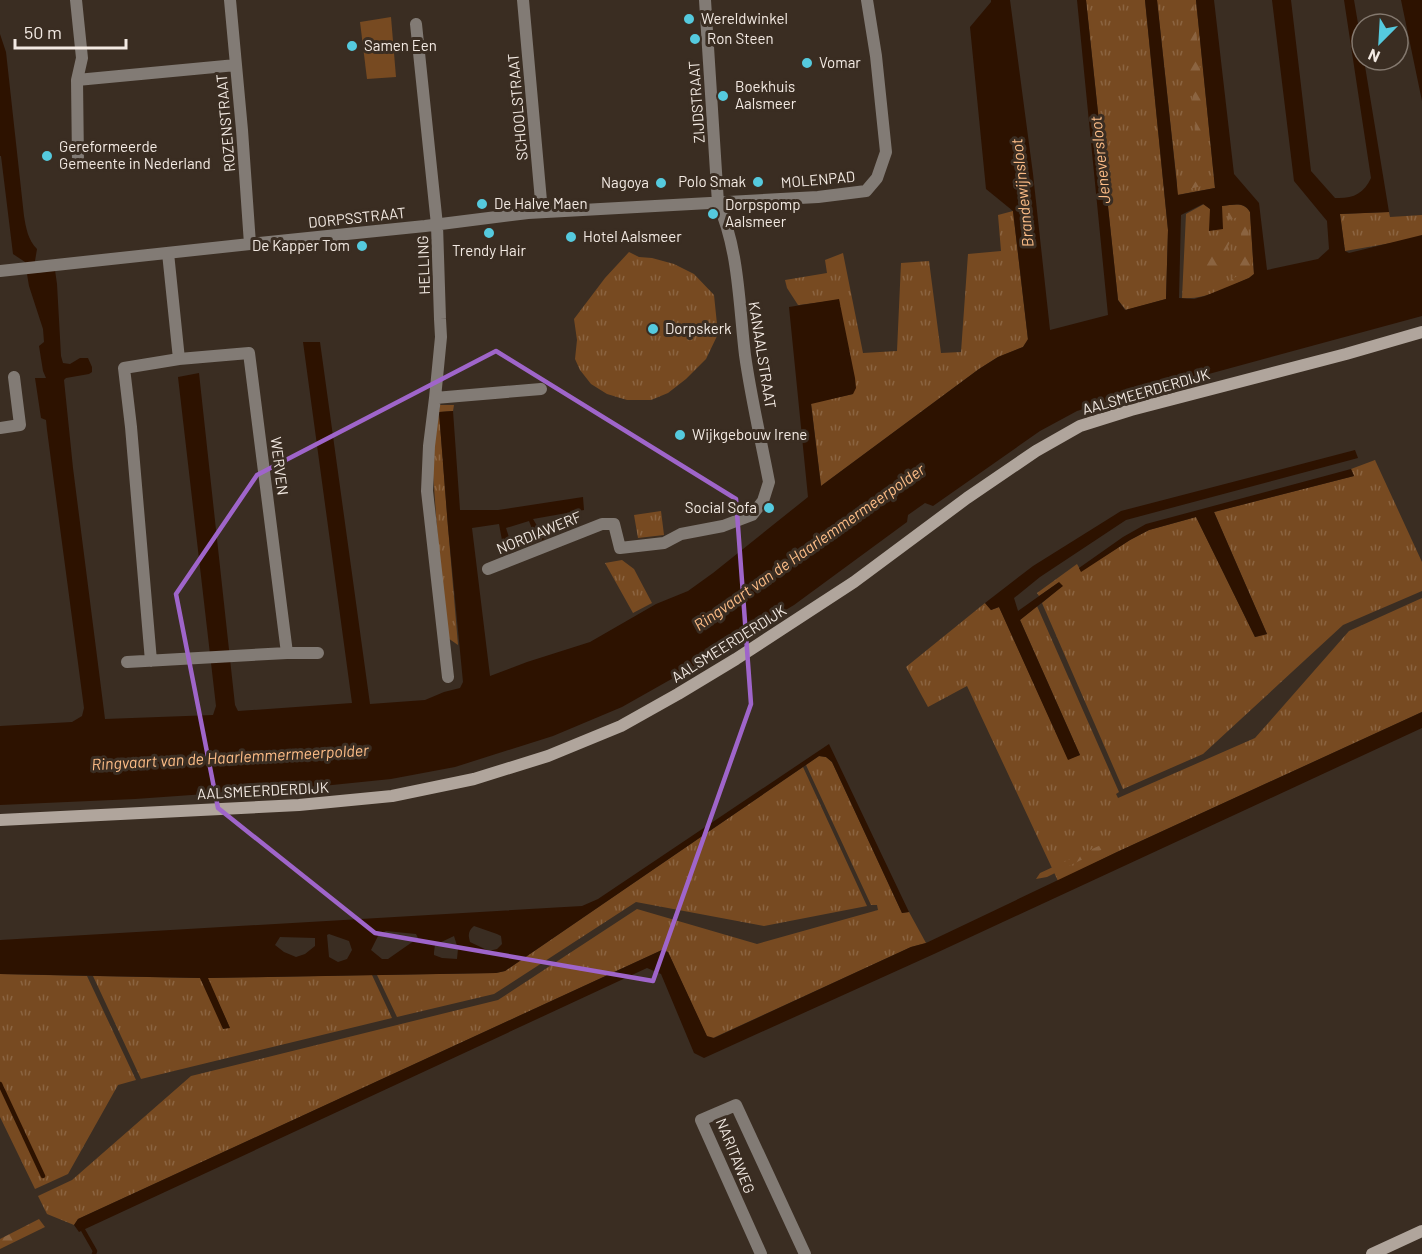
<svg xmlns="http://www.w3.org/2000/svg" width="1422" height="1254" font-family="Barlow,sans-serif">
  <defs>
    <pattern id="grass-tufts" width="24" height="20" patternUnits="userSpaceOnUse" patternTransform="scale(1.5)"><rect width="24" height="20" fill="#774a21"/><path d="M3 7l-1-3M5 7V3M7 7l1-3M15 17l-1-3M17 17v-4M19 17l1-3" fill="none" stroke="#8b6441"/></pattern>
    <pattern id="forest-firs" width="22" height="20" patternUnits="userSpaceOnUse" patternTransform="scale(1.5)"><rect width="22" height="20" fill="#774a21"/><path d="M5 1l3.5 6h-7zM16 11l3.5 6h-7z" fill="#8b6441"/></pattern>
  </defs>
  <rect width="100%" height="100%" fill="#3a2d22"/>
  <path fill="url(#grass-tufts)" d="M 1086,0 L 1145,0 L 1168,230 L 1166,299 L 1126,310 L 1118,300 Z
    M 1157,0 L 1196,0 L 1215,188 L 1177,195 L 1177,184 Z
    M 1204,204 L 1210,209 L 1222,229 L 1222,206 C 1233,205 1243,201 1250,212 L 1254,274 L 1249,278 C 1228,287 1205,300 1182,298 L 1186,214 Z
    M 1013,211 L 1028,340 L 1023,347 L 998,357 L 979,369 L 821,486 L 811,403 L 853,394 L 839,300 L 798,305 L 787,288 L 785,280 L 827,273 L 825,260 L 843,253 L 863,353 L 897,351 L 901,263 L 929,261 L 941,353 L 961,352 L 968,254 L 1001,251 L 998,215 Z
    M 1389,212 L 1390,217 L 1422,215 L 1422,236 L 1397,242 L 1345,251 L 1340,214 Z
    M 629,252 L 639,257 L 652,258 L 674,264 L 694,274 L 714,295 L 718,334 L 706,359 L 686,379 L 668,393 L 651,400 L 627,400 L 607,394 L 591,384 L 580,370 L 575,359 L 577,340 L 574,319 L 605,278 Z
    M 440,405 L 454,405 L 453,411 L 439,412 L 448,527 L 458,645 L 445,636 L 432,460 Z
    M 1375,460 L 1422,562 L 1422,591 L 1343,625 L 1203,754 L 1123,789 L 1042,603 L 1062,586 L 1058,583 L 1039,596 L 1037,593 L 1077,564 L 1081,571 L 1130,540 L 1149,530 L 1196,517 L 1255,637 L 1267,634 L 1214,512 L 1354,476 L 1351,469 Z
    M 661,511 L 664,535 L 638,538 L 634,515 Z
    M 622,560 L 634,569 L 652,603 L 633,613 L 605,563 Z
    M 1422,598 L 1422,712 L 1117,852 L 1058,881 L 967,686 L 928,707 L 906,667 L 985,603 L 991,610 L 999,607 L 1068,759 L 1080,755 L 1020,620 L 1037,606 L 1119,792 L 1116,794 L 1118,798 L 1255,738 L 1349,631 Z
    M 819,756 L 826,757 L 832,762 L 902,913 L 909,912 L 926,943 L 911,947 L 713,1038 L 707,1037 L 668,952 L 662,950 L 78,1219 L 74,1225 L 47,1214 L 38,1196 L 72,1180 L 191,1076 L 498,1000 L 637,909 L 757,944 L 878,910 L 877,905 L 871,905 L 806,765 Z
    M 803,767 L 867,906 L 764,926 L 636,902 L 494,994 L 397,1017 L 377,975 L 496,973 L 505,971 Z
    M 0,974 L 87,976 L 136,1080 L 118,1085 L 68,1174 L 35,1189 L 0,1117 Z
    M 372,975 L 392,1018 L 141,1079 L 93,976 L 200,978 L 230,1028 L 207,978 Z"/>
  <path fill="url(#forest-firs)" d="M 1183,0 L 1193,0 L 1207,139 L 1197,141 Z
    M 1198,173 L 1211,177 L 1207,185 L 1179,191 L 1180,178 Z
    M 1247,209 L 1251,274 L 1226,286 L 1226,283 L 1239,275 L 1242,216 L 1228,220 L 1228,213 Z
    M 1216,237 L 1230,242 L 1220,263 L 1210,272 L 1186,266 Z
    M 1103,844 L 1105,848 L 1047,877 L 1036,879 L 1040,873 Z
    M 39,1219 L 45,1227 L 0,1249 L 0,1239 Z"/>
  <path fill="#774a21" d="M 391,17 L 396,77 L 367,79 L 360,22 Z"/>
  <path fill="#2d1200" fill-rule="evenodd" d="M 991,0 L 1010,0 L 1033,174 L 1050,330 L 1108,315 L 1077,0 L 1086,0 L 1118,300 L 1125,310 L 1166,299 L 1168,230 L 1145,0 L 1157,0 L 1178,195 L 1215,188 L 1196,0 L 1214,0 L 1234,174 L 1259,203 L 1267,270 L 1318,259 L 1329,249 L 1327,221 L 1294,181 L 1272,0 L 1291,0 L 1311,171 L 1335,198 C 1352,199 1364,194 1371,178 L 1344,0 L 1354,0 L 1362,47 L 1362,60 L 1364,60 L 1389,212 L 1340,214 L 1345,251 L 1349,253 L 1422,235 L 1422,316 L 1106,402 L 1077,411 L 1040,431 L 933,506 L 925,503 L 908,515 L 907,522 L 794,605 L 774,617 L 736,633 L 691,668 L 622,707 L 553,736 L 455,767 L 391,779 L 293,789 L 286,789 L 282,785 L 276,784 L 227,787 L 220,793 L 135,799 L 0,805 L 0,726 L 72,722 L 82,716 L 84,708 L 47,430 L 46,420 L 41,418 L 35,378 L 46,378 L 43,371 L 39,346 L 44,342 L 43,329 L 29,286 L 25,262 L 13,254 L 1,156 L 0,156 L 0,34 L 6,52 L 24,216 C 26,228 28,240 37,249 L 35,261 L 37,273 L 55,270 L 57,284 L 61,356 L 63,363 L 70,364 L 80,358 L 88,358 L 92,367 L 92,372 L 89,374 L 66,378 L 64,380 L 73,468 L 105,719 L 213,715 L 216,706 L 178,377 L 199,373 L 235,705 L 238,711 L 352,703 L 303,342 L 320,342 L 370,704 L 425,700 L 444,692 L 460,688 L 463,682 L 448,527 L 439,412 L 453,411 L 460,510 L 498,510 L 583,497 L 584,510 L 533,519 L 545,539 L 537,542 L 529,521 L 506,528 L 513,550 L 504,551 L 499,524 L 472,528 L 490,676 L 527,662 L 590,642 L 656,604 L 688,591 L 713,573 L 808,497 L 789,307 L 839,299 L 855,378 L 856,388 L 853,394 L 811,404 L 821,486 L 979,369 L 998,357 L 1023,347 L 1028,339 L 1013,211 L 986,189 L 970,27 L 991,2 ZM 1203,204 L 1210,209 L 1209,231 L 1223,229 L 1222,206 C 1233,205 1244,201 1250,212 L 1254,274 L 1249,278 L 1205,296 L 1194,299 L 1179,298 L 1181,215 Z
    M 1401,0 L 1422,0 L 1422,101 Z
    M 1355,450 L 1358,458 L 1126,520 L 1040,577 L 1014,598 L 1018,611 L 1059,582 L 1063,586 L 1020,620 L 1080,755 L 1068,760 L 999,607 L 991,610 L 985,603 L 1033,566 L 1121,511 Z
    M 1351,469 L 1354,476 L 1214,512 L 1267,634 L 1255,637 L 1196,517 L 1149,530 L 1130,540 L 1081,572 L 1079,568 L 1123,537 L 1146,524 Z
    M 1422,712 L 1422,728 L 934,954 L 704,1058 L 694,1053 L 661,974 L 647,968 L 83,1230 L 79,1232 L 74,1225 L 78,1219 L 662,950 L 668,952 L 707,1036 L 714,1038 L 911,947 L 926,943 L 1117,852 Z
    M 829,744 L 909,912 L 902,913 L 832,762 L 826,757 L 819,756 L 505,971 L 496,973 L 208,978 L 230,1028 L 223,1029 L 200,978 L 0,974 L 0,940 L 582,906 L 598,899 ZM 474,926 L 497,934 L 501,936 L 502,944 L 497,949 L 489,951 L 470,942 C 468,935 468,931 474,926 ZM 386,931 L 416,934 L 418,938 L 388,959 L 382,959 L 371,950 L 378,936 ZM 329,934 L 349,941 L 352,950 L 347,959 L 338,962 L 329,957 L 327,935 ZM 454,936 L 458,949 L 457,959 L 442,958 L 434,955 L 434,952 L 435,945 ZM 280,937 L 315,938 L 315,946 L 305,954 L 296,957 L 284,952 L 275,945 Z"/>
  <g fill="none" stroke-linecap="round" stroke-linejoin="round">
    <path stroke="#2d1200" stroke-width="4.5" d="M 0,1084 L 43,1176
      M 83,1230 L 95,1251 L 94,1254"/>
    <path stroke="#827b75" stroke-width="12" d="M 76,0 L 82,58 L 77,80 L 78,162
      M 230,0 L 242,130 L 250,244
      M 523,0 L 542,212
      M 416,24 L 437,225 L 440,319 L 441,337 L 435,398 L 429,446 L 427,491 L 448,677
      M 77,80 L 236,65
      M 168,253 L 179,359
      M 0,271 L 250,244 L 425,226 L 528,213 L 818,197 L 866,191 L 877,178 L 886,152 L 876,56 L 867,0
      M 435,398 L 541,389
      M 0,428 L 20,425 L 14,377
      M 488,569 L 602,524 L 614,524 L 620,548 L 664,543 L 681,534 L 723,526 L 752,515 L 763,501 L 769,482 C 761,440 751,398 745,355 C 739,305 739,250 718,203 L 705,0
      M 151,661 L 131,427 L 124,368 L 179,359 L 249,353 L 287,653
      M 127,662 L 287,653 L 318,653
      M 761,1254 L 701,1120 L 736,1105 L 805,1254"/>
    <path stroke="#b0a59c" stroke-width="12" d="M 0,820 L 299,805 L 392,796 L 474,779 L 548,756 L 621,726 L 678,694 L 736,659 L 854,582 L 967,498 L 1036,451 L 1080,426 L 1131,410 L 1346,354 L 1422,332
      M 1372,1254 L 1422,1231"/>
  </g>
  <path fill="none" stroke="#9f65ca" stroke-width="4.5" stroke-linejoin="round" d="M 496,351 L 736,499 L 751,704 L 653,981 L 375,933 L 218,808 L 176,594 L 257,475 Z"/>
  <g fill="#55cade" stroke="#3a2d22" stroke-width="2">
    <circle cx="689" cy="19" r="6"/>
    <circle cx="695" cy="39" r="6"/>
    <circle cx="352" cy="46" r="6"/>
    <circle cx="807" cy="63" r="6"/>
    <circle cx="723" cy="96" r="6"/>
    <circle cx="47" cy="156" r="6"/>
    <circle cx="758" cy="182" r="6"/>
    <circle cx="661" cy="183" r="6"/>
    <circle cx="482" cy="204" r="6"/>
    <circle cx="713" cy="214" r="6"/>
    <circle cx="489" cy="233" r="6"/>
    <circle cx="571" cy="237" r="6"/>
    <circle cx="362" cy="246" r="6"/>
    <circle cx="653" cy="329" r="6"/>
    <circle cx="680" cy="435" r="6"/>
    <circle cx="769" cy="508" r="6"/>
  </g>
  <g text-anchor="middle" stroke-width="6" stroke-linejoin="round" paint-order="stroke">
    <g font-size="15" fill="#f3eae3" stroke="#3a2d22" text-anchor="start">
      <text x="701" y="24">Wereldwinkel</text>
      <text x="707" y="44">Ron Steen</text>
      <text x="364" y="51">Samen Een</text>
      <text x="819" y="68">Vomar</text>
      <text x="735" y="92">Boekhuis<tspan x="735" dy="17">Aalsmeer</tspan></text>
      <text x="59" y="152">Gereformeerde<tspan x="59" dy="17">Gemeente in Nederland</tspan></text>
      <text x="746" y="187" text-anchor="end">Polo Smak</text>
      <text x="649" y="188" text-anchor="end">Nagoya</text>
      <text x="494" y="209">De Halve Maen</text>
      <text x="725" y="210">Dorpspomp<tspan x="725" dy="17">Aalsmeer</tspan></text>
      <text x="583" y="242">Hotel Aalsmeer</text>
      <text x="350" y="251" text-anchor="end">De Kapper Tom</text>
      <text x="489" y="256" text-anchor="middle">Trendy Hair</text>
      <text x="665" y="334">Dorpskerk</text>
      <text x="692" y="440">Wijkgebouw Irene</text>
      <text x="757" y="513" text-anchor="end">Social Sofa</text>
    </g>
    <g font-size="15" fill="#f3eae3" stroke="#3a2d22">
      <text transform="translate(697 102) rotate(-94)" y="5">ZIJDSTRAAT</text>
      <text transform="translate(518 107) rotate(-95)" y="5">SCHOOLSTRAAT</text>
      <text transform="translate(226 123) rotate(-95)" y="5">ROZENSTRAAT</text>
      <text transform="translate(818 180) rotate(-5)" y="5">MOLENPAD</text>
      <text transform="translate(357 218) rotate(-6)" y="5">DORPSSTRAAT</text>
      <text transform="translate(424 265) rotate(-92)" y="5">HELLING</text>
      <text transform="translate(762 355) rotate(81)" y="5">KANAALSTRAAT</text>
      <text transform="translate(1146 392) rotate(-16)" y="5">AALSMEERDERDIJK</text>
      <text transform="translate(279 466) rotate(83)" y="5">WERVEN</text>
      <text transform="translate(539 533) rotate(-22)" y="5">NORDIAWERF</text>
      <text transform="translate(729 644) rotate(-32)" y="5">AALSMEERDERDIJK</text>
      <text transform="translate(263 791) rotate(-3)" y="5">AALSMEERDERDIJK</text>
      <text transform="translate(735 1156) rotate(68)" y="5">NARITAWEG</text>
    </g>
    <g font-size="16" font-style="italic" fill="#fdbd87" stroke="#3a2d22">
      <text transform="translate(1100 160) rotate(-96)" y="6">Jeneversloot</text>
      <text transform="translate(1022 193) rotate(-96)" y="6">Brandewijnsloot</text>
      <text transform="translate(809 547) rotate(-35)" y="6">Ringvaart van de Haarlemmermeerpolder</text>
      <text transform="translate(230 757) rotate(-3)" y="6">Ringvaart van de Haarlemmermeerpolder</text>
    </g>
  </g>
  <g transform="translate(1380 42) rotate(204)"><circle r="28" fill="#3a2d22" stroke="#84796f" stroke-width="1.5"/>
  <path d="M0-4.5L10 22L0 15L-10 22Z" fill="#55cade"/>
  <text y="-9" font-size="16" font-weight="bold" text-anchor="middle" fill="#f3eae3">N</text>
  </g>
  <path d="M15 39v9h111v-9" fill="none" stroke="#f3eae3" stroke-width="3"/>
  <text x="24" y="39" font-size="18" fill="#f3eae3" stroke="#3a2d22" stroke-width="4.5" paint-order="stroke">50 m</text>
</svg>
